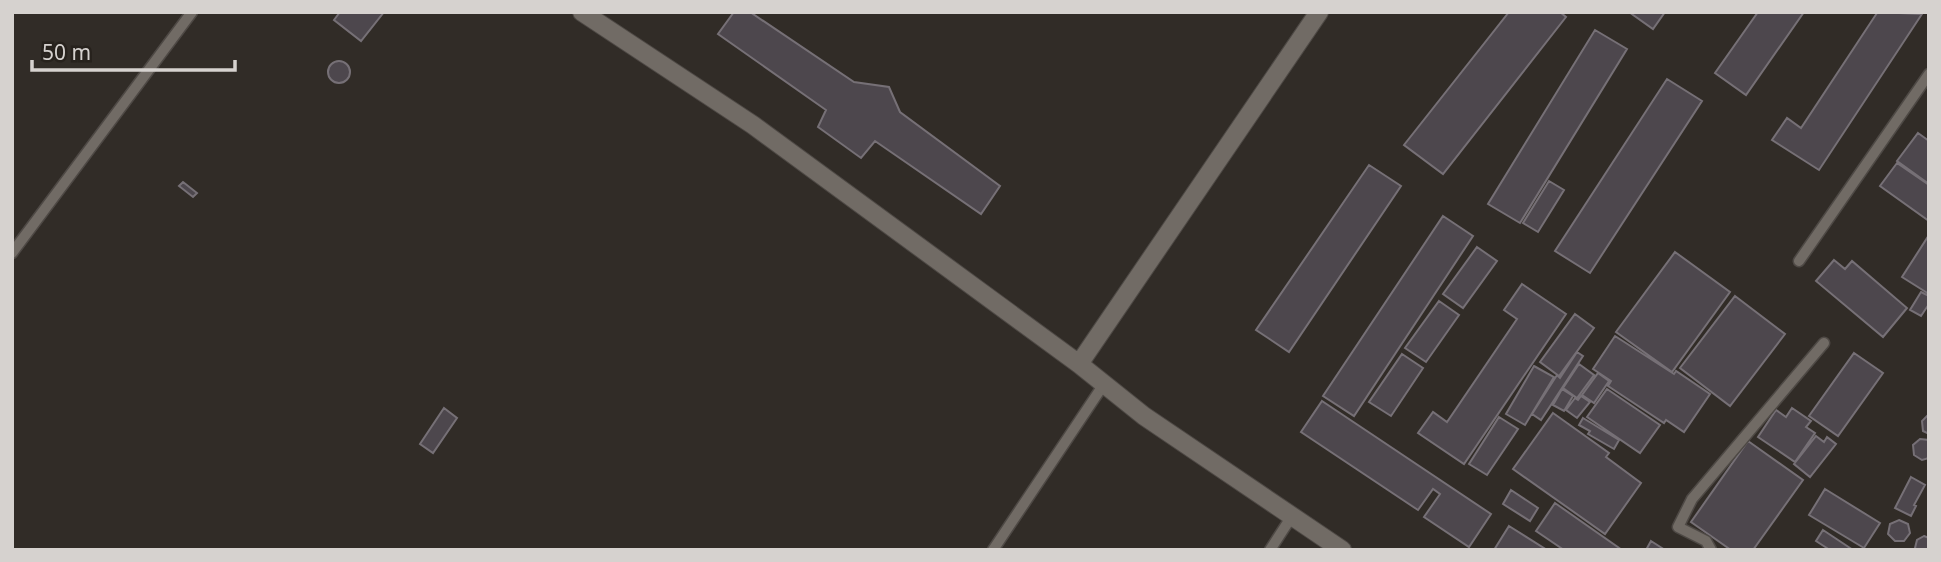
<svg xmlns="http://www.w3.org/2000/svg" width="1941" height="562" font-family="'Noto Sans',sans-serif">
  <rect width="100%" height="100%" fill="#312c27"/>
  <path fill="#4d474d" stroke="#767076" stroke-width="2" d="M 340,12 L 384,12 L 361,41 L 334,20 Z
    M 734,12 L 750,12 L 854,82 L 889,87 L 900,112 L 1000,186 L 981,214 L 875,141 L 861,158 L 818,127 L 826,110 L 718,34 Z
    M 1509,12 L 1560,12 L 1566,17 L 1443,174 L 1404,145 Z
    M 1629,12 L 1665,12 L 1653,29 Z
    M 1758,12 L 1804,12 L 1746,95 L 1715,73 Z
    M 1876,12 L 1922,14 L 1819,170 L 1772,140 L 1787,118 L 1801,128 L 1877,13 Z
    M 1595,30 L 1627,49 L 1520,223 L 1488,204 Z
    M328 72a11 11 0 1 1 22 0a11 11 0 1 1-22 0Z
    M 1667,79 L 1702,101 L 1590,273 L 1555,251 Z
    M 1918,133 L 1929,141 L 1929,184 L 1897,161 Z
    M 1897,163 L 1929,185 L 1929,221 L 1880,186 Z
    M 1369,165 L 1401,186 L 1289,352 L 1256,330 Z
    M 1549,181 L 1564,190 L 1538,232 L 1523,223 Z
    M 183,182 L 197,193 L 193,197 L 179,186 Z
    M 1443,216 L 1473,236 L 1354,416 L 1323,396 Z
    M 1929,235 L 1929,294 L 1902,277 Z
    M 1477,247 L 1497,261 L 1463,308 L 1443,294 Z
    M 1675,252 L 1730,292 L 1672,372 L 1616,332 Z
    M 1834,260 L 1845,269 L 1852,261 L 1907,308 L 1883,337 L 1816,281 Z
    M 1522,284 L 1566,314 L 1464,464 L 1418,433 L 1433,412 L 1447,422 L 1517,319 L 1504,310 Z
    M 1921,292 L 1929,296 L 1929,304 L 1921,316 L 1910,310 Z
    M 1735,296 L 1785,334 L 1730,406 L 1680,368 Z
    M 1439,301 L 1459,315 L 1426,362 L 1405,348 Z
    M 1575,314 L 1594,328 L 1559,376 L 1540,362 Z
    M 1615,336 L 1674,374 L 1676,371 L 1710,394 L 1684,432 L 1666,420 L 1664,423 L 1608,386 L 1611,381 L 1593,369 Z
    M 1577,352 L 1583,356 L 1541,420 L 1532,414 L 1557,375 L 1560,378 Z
    M 1854,353 L 1883,373 L 1838,436 L 1809,416 Z
    M 1402,354 L 1423,368 L 1391,416 L 1369,402 Z
    M 1579,364 L 1594,375 L 1577,398 L 1563,388 Z
    M 1534,366 L 1554,377 L 1525,425 L 1506,414 Z
    M 1598,373 L 1609,381 L 1594,403 L 1582,395 Z
    M 1562,389 L 1573,396 L 1564,411 L 1553,405 Z
    M 1607,389 L 1660,425 L 1640,453 L 1587,417 Z
    M 1581,396 L 1590,402 L 1577,418 L 1566,410 L 1575,398 L 1578,400 Z
    M 1322,401 L 1491,514 L 1469,547 L 1424,517 L 1440,494 L 1433,489 L 1418,510 L 1301,432 Z
    M 444,408 L 457,418 L 433,453 L 420,444 Z
    M 1792,408 L 1811,421 L 1806,427 L 1815,433 L 1795,462 L 1758,437 L 1776,410 L 1786,417 Z
    M 1553,413 L 1609,453 L 1606,457 L 1641,483 L 1605,534 L 1513,469 Z
    M 1928,415 L 1929,415 L 1929,434 L 1923,431 L 1922,421 Z
    M 1499,417 L 1518,429 L 1487,475 L 1469,464 Z
    M 1583,418 L 1619,440 L 1614,449 L 1588,434 L 1590,431 L 1579,425 Z
    M 1816,436 L 1824,442 L 1827,437 L 1836,444 L 1810,477 L 1794,464 Z
    M 1920,439 L 1929,440 L 1929,458 L 1922,460 L 1914,455 L 1913,445 Z
    M 1748,441 L 1803,480 L 1753,550 L 1731,550 L 1691,522 Z
    M 1911,477 L 1925,485 L 1914,505 L 1916,506 L 1911,516 L 1895,508 Z
    M 1825,489 L 1880,523 L 1864,548 L 1809,515 Z
    M 1511,490 L 1538,508 L 1530,521 L 1503,504 Z
    M 1555,503 L 1622,550 L 1564,550 L 1536,531 Z
    M 1899,520 L 1908,524 L 1910,533 L 1904,541 L 1895,541 L 1888,534 L 1890,524 Z
    M 1509,526 L 1547,550 L 1494,550 Z
    M 1823,530 L 1853,550 L 1830,550 L 1816,541 Z
    M 1924,536 L 1929,538 L 1929,550 L 1917,550 L 1915,548 L 1917,540 Z
    M 1651,541 L 1665,550 L 1646,550 Z"/>
  <g fill="none" stroke-linecap="round" stroke-linejoin="round">
    <g stroke="#4e4945" stroke-width="13">
      <path id="service" d="M 12,253 L 192,12
        M 1799,261 L 1929,74
        M 993,550 L 1104,384
        M 1270,550 L 1292,516
        M 1711,550 L 1706,541 L 1678,527 L 1692,499 L 1824,343"/>
    </g>
    <g stroke="#4e4945" stroke-width="20">
      <path id="minor" d="M 582,12 L 753,125 L 1079,364 L 1144,416 L 1342,550
        M 1079,364 L 1319,12"/>
    </g>
    <use href="#service" stroke="#716b65" stroke-width="10"/>
    <use href="#minor" stroke="#716b65" stroke-width="18"/>
  </g>
  <rect width="1941" height="562" fill="none" stroke="#d6d2cf" stroke-width="28"/>
  <path d="M32 60v10h203v-10" fill="none" stroke="#d6d2cf" stroke-width="3.5"/>
  <text x="42" y="60" font-size="21" fill="#d6d2cf" stroke="#27221d" stroke-width="5" paint-order="stroke">50 m</text>
</svg>
